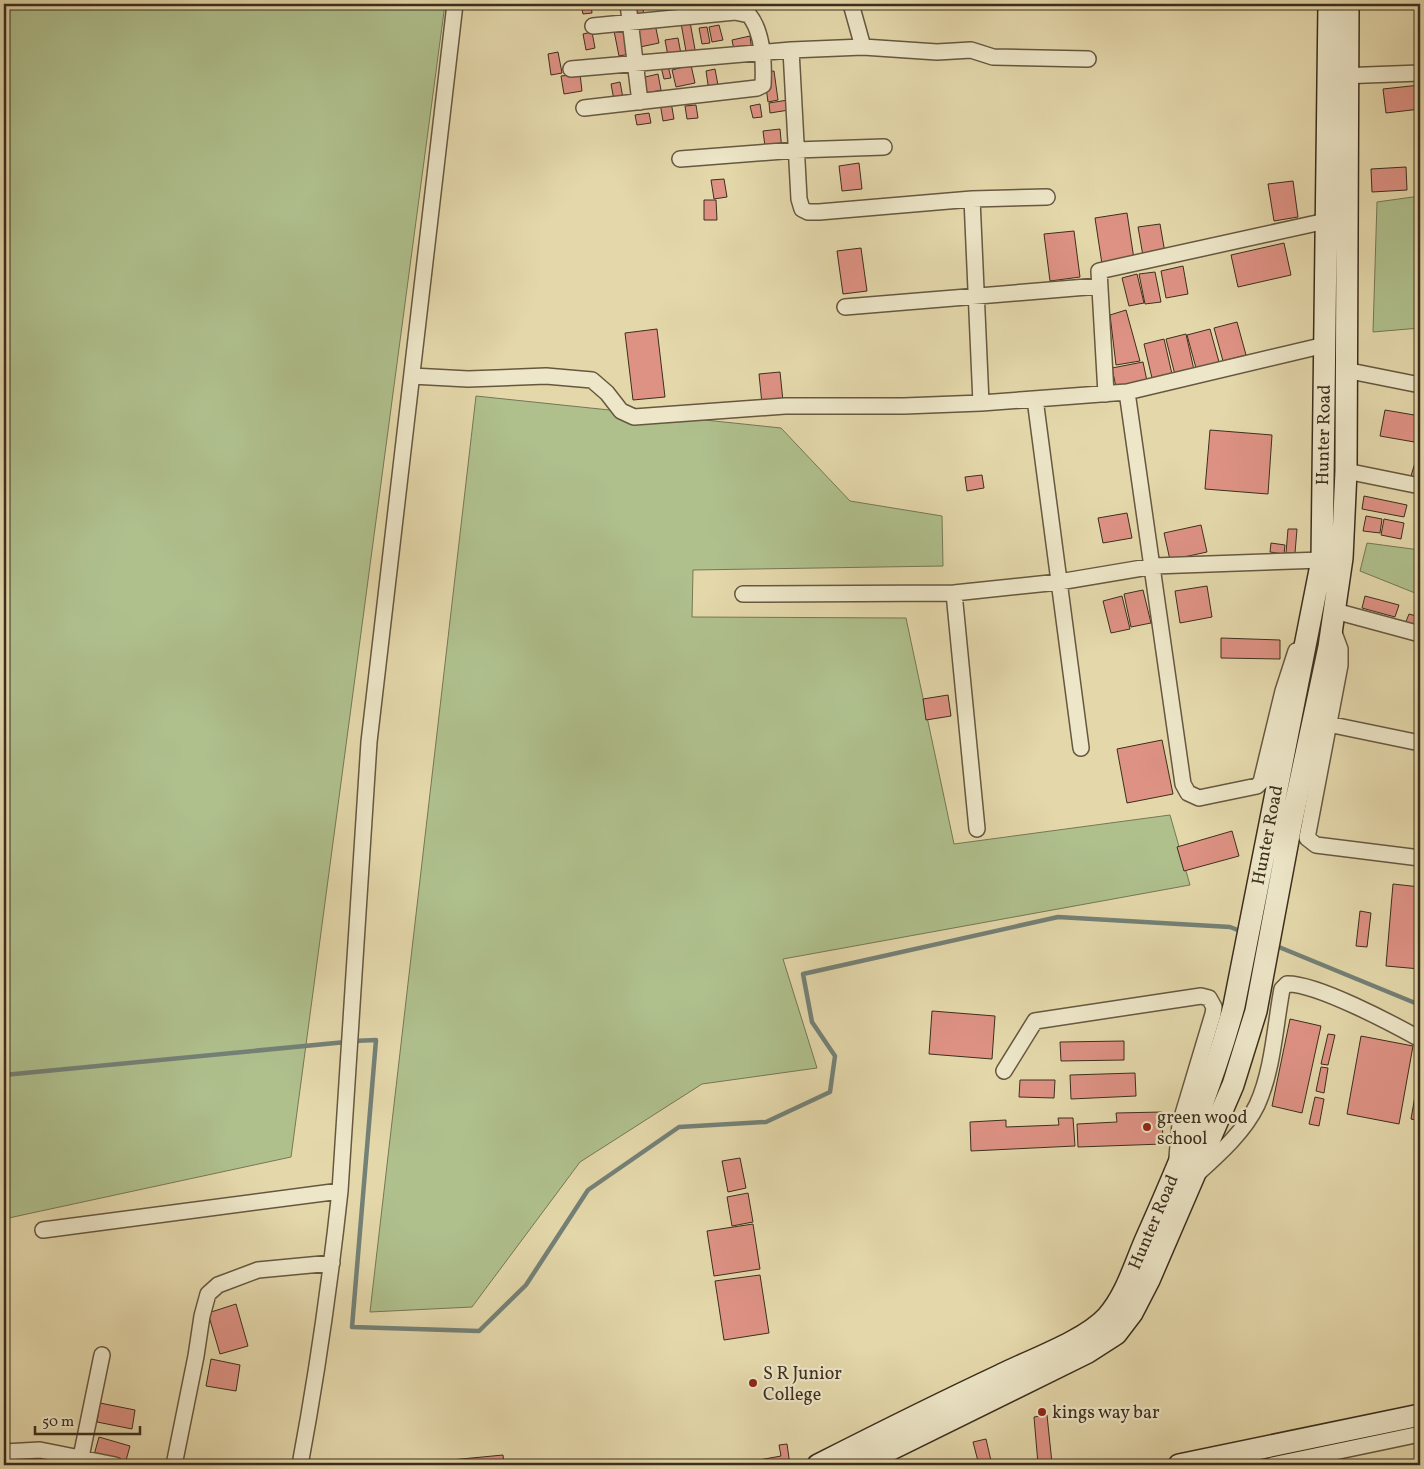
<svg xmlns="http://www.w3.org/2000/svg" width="1424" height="1469" font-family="Vollkorn,serif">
  <rect width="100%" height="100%" fill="#e4d8ab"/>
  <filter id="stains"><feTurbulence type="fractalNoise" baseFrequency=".004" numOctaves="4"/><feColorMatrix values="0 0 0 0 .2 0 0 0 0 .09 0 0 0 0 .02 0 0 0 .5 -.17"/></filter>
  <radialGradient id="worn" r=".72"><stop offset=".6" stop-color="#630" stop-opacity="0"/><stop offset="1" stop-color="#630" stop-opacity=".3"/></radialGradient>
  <path fill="#afc08d" stroke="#767755" d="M 4,4 L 445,4 L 291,1157 L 4,1219 Z
    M 1420,196 L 1420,328 L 1373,332 L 1377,202 Z
    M 476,396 L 781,428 L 850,501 L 942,516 L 943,566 L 693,570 L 692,617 L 906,618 L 954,844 L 1170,815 L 1190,885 L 783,959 L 817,1068 L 702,1084 L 580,1162 L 472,1307 L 370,1312 Z
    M 1367,543 L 1420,550 L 1420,595 L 1360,571 Z"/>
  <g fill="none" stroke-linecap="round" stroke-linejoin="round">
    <path stroke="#748177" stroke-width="4.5" d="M 1274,945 L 1420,1005
      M 353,1041 L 376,1040 L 352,1327 L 479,1331 L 526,1285 L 588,1190 L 679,1127 L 766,1122 L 830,1092 L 835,1056 L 812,1022 L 803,974 L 1058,917 L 1230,927 L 1243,932
      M 4,1075 L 346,1042"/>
  </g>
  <path fill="#de9284" stroke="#3c2e1d" d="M 581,4 L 591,4 L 592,13 L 583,14 Z
    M 631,4 L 642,4 L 644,15 L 633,17 Z
    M 690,22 L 696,55 L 687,57 L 681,23 Z
    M 655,24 L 659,43 L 640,47 L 636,28 Z
    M 719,25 L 723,40 L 712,42 L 709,27 Z
    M 707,27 L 710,43 L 702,44 L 699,28 Z
    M 624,29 L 630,54 L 619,56 L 614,31 Z
    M 592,32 L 595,48 L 586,50 L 583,34 Z
    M 750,36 L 752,52 L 735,55 L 732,40 Z
    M 678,38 L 681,54 L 668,56 L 665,40 Z
    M 558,52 L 562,73 L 551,75 L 548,54 Z
    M 691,65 L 695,83 L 676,87 L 672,70 Z
    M 668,66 L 671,78 L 664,79 L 661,67 Z
    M 715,69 L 720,96 L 710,98 L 706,71 Z
    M 774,71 L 778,100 L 768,102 L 764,72 Z
    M 580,74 L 582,91 L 564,94 L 561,76 Z
    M 658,74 L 661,90 L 644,94 L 641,78 Z
    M 620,82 L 623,98 L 614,100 L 611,84 Z
    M 1420,85 L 1420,109 L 1386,113 L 1383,89 Z
    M 788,100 L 789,110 L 770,113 L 769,103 Z
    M 671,102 L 674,119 L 663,121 L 660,103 Z
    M 760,104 L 762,117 L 753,118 L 750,106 Z
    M 696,105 L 698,118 L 687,119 L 685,106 Z
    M 649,113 L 651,123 L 637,125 L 635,115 Z
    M 780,129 L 782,151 L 766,154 L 763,131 Z
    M 859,163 L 862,189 L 842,191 L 839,166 Z
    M 1406,167 L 1407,190 L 1372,192 L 1371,169 Z
    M 724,179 L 727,197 L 714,199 L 711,180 Z
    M 1293,181 L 1298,217 L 1274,221 L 1268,184 Z
    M 704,200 L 716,200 L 717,220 L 704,220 Z
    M 1127,213 L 1134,259 L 1102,264 L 1095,218 Z
    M 1160,224 L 1165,253 L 1143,256 L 1138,227 Z
    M 1074,231 L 1080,277 L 1050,281 L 1044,234 Z
    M 1284,243 L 1291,275 L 1238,287 L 1231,255 Z
    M 861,248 L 867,291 L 843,294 L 837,251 Z
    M 1183,266 L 1188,294 L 1166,298 L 1161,271 Z
    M 1155,272 L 1161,302 L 1145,304 L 1139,274 Z
    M 1137,274 L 1144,303 L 1129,306 L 1122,278 Z
    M 1126,310 L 1140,361 L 1116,365 L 1110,315 Z
    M 1237,322 L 1246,355 L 1223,361 L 1214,328 Z
    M 657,329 L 665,397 L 633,400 L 625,333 Z
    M 1210,329 L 1219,362 L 1196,368 L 1187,335 Z
    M 1186,334 L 1194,370 L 1175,375 L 1166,339 Z
    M 1164,339 L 1172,374 L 1152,378 L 1144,344 Z
    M 1143,362 L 1147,381 L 1116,387 L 1112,368 Z
    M 780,372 L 783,401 L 762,404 L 759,374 Z
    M 1385,410 L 1420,416 L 1420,443 L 1380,436 Z
    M 1210,430 L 1272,435 L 1268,494 L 1205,489 Z
    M 1417,456 L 1420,457 L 1420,478 L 1411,476 Z
    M 982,475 L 984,488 L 967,491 L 965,477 Z
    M 1364,496 L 1407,505 L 1404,517 L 1362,509 Z
    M 1127,513 L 1132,538 L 1103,543 L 1098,518 Z
    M 1366,516 L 1382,519 L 1380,533 L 1363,531 Z
    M 1384,519 L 1404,523 L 1401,539 L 1381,535 Z
    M 1201,525 L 1207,552 L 1170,560 L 1164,533 Z
    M 1288,529 L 1297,529 L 1295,553 L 1286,553 Z
    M 1271,543 L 1285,545 L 1284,554 L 1270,552 Z
    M 1207,586 L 1212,617 L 1180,623 L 1175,591 Z
    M 1143,590 L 1151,623 L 1131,627 L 1124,594 Z
    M 1122,596 L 1130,629 L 1111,633 L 1103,601 Z
    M 1365,596 L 1399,605 L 1395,617 L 1362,608 Z
    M 1409,614 L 1420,617 L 1420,628 L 1405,624 Z
    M 1221,638 L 1280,640 L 1280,659 L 1221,658 Z
    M 948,695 L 951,716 L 926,720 L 923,699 Z
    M 1162,740 L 1173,794 L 1127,803 L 1117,749 Z
    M 1232,831 L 1239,856 L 1184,871 L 1177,847 Z
    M 1393,884 L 1420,887 L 1420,969 L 1386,966 Z
    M 1360,911 L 1371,913 L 1367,947 L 1356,946 Z
    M 932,1011 L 995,1016 L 992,1059 L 929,1054 Z
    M 1290,1019 L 1321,1026 L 1302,1113 L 1272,1106 Z
    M 1328,1034 L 1335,1035 L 1328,1065 L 1321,1064 Z
    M 1361,1036 L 1413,1046 L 1399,1124 L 1347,1114 Z
    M 1124,1041 L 1124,1060 L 1061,1061 L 1060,1042 Z
    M 1321,1067 L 1328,1068 L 1324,1093 L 1316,1091 Z
    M 1420,1067 L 1420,1121 L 1411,1119 Z
    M 1135,1073 L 1136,1096 L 1071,1099 L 1070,1075 Z
    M 1020,1080 L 1055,1080 L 1054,1098 L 1019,1097 Z
    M 1315,1097 L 1324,1099 L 1319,1126 L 1309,1124 Z
    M 1162,1112 L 1163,1144 L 1078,1147 L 1077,1124 L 1117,1122 L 1116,1113 Z
    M 1058,1118 L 1073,1118 L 1075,1146 L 971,1151 L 970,1122 L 1006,1120 L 1006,1127 L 1059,1125 Z
    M 740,1158 L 746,1188 L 728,1192 L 722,1161 Z
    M 748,1193 L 753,1222 L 732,1226 L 727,1197 Z
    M 753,1224 L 760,1269 L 714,1276 L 707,1231 Z
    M 760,1275 L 769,1333 L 724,1340 L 715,1281 Z
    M 236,1304 L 248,1346 L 220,1354 L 208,1313 Z
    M 211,1359 L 240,1365 L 236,1391 L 206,1386 Z
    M 100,1403 L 135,1410 L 132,1429 L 97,1422 Z
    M 1047,1415 L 1052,1463 L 1038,1464 L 1034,1417 Z
    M 99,1437 L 130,1446 L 125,1464 L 94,1455 Z
    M 986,1439 L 992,1465 L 979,1465 L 973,1442 Z
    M 787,1444 L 790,1465 L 749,1465 L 748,1462 L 781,1456 L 779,1445 Z
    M 503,1455 L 504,1465 L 452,1465 L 451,1460 Z"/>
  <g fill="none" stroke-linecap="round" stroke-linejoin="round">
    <g stroke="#665840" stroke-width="18">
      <path id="street" d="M 628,4 L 640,102
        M 851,4 L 863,47
        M 791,50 L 799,199 L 802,209 L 808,212 L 819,212 L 972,199 L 981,403
        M 571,69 L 791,50 L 863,47 L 937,52 L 971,50 L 993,57 L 1088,59
        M 1340,76 L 1420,73
        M 584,108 L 757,88 L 763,85 C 764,64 763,32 749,15 L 735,12 L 593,26
        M 680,159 L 796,150 L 884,147
        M 972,199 L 1047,197
        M 845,307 L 1099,286
        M 1345,370 L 1420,385
        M 412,376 L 468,379 L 546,376 L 592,380 L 607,393 L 621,411 L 634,417 L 785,406 L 904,406 L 981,403 L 1127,392 L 1325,345
        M 1127,392 L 1183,784 L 1188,793 L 1199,798 L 1257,786 L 1261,782 L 1283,691 L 1296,651
        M 1106,394 L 1099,271 L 1326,221
        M 1035,399 L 1081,748
        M 1346,471 L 1420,486
        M 954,593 L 977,829
        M 743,594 L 954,593 L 1059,582 L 1154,566 L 1322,560
        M 1335,611 L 1420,634
        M 1333,630 L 1340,649 L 1340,665 L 1307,838 L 1316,845 L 1420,858
        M 1328,724 L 1420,743
        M 1004,1071 L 1035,1021 L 1201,996 L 1209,998 L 1214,1007 L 1213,1014 L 1180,1124 L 1177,1157
        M 1197,1174 C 1219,1154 1244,1132 1257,1105 C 1273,1070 1275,1026 1282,989 L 1287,984 C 1316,983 1393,1024 1420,1039
        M 43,1230 L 340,1191
        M 4,1452 L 40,1450 L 115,1465
        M 81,1457 L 102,1355
        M 174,1465 L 196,1356 L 202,1316 L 208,1294 L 218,1285 L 258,1270 L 332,1263
        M 300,1465 C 317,1374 330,1283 340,1191 L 369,742 L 455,4
        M 1272,1465 L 1420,1434"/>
    </g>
    <g stroke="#3c2e1d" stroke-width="24">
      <path id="secondary" d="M 818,1465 C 879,1434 939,1404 1001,1375 C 1031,1360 1085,1341 1107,1317 C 1126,1296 1135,1264 1146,1239 C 1180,1163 1212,1086 1234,1006 L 1322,560 L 1329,4
        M 859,1465 L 1088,1352 L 1116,1334 L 1132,1313 L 1149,1280 L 1233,1085 L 1256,1011 L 1291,824 L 1329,647 L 1342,558 L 1346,471 L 1348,4
        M 1179,1465 L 1420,1415"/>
    </g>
    <use href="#street" stroke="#ede6c8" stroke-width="15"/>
    <use href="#secondary" stroke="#ede6c8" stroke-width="21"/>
  </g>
  <g fill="#8f2418" stroke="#ede6c8" stroke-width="2">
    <circle cx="1147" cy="1127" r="5"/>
    <circle cx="753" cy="1383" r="5"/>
    <circle cx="1042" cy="1412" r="5"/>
  </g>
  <g text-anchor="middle" stroke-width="4.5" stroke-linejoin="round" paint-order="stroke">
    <g font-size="18" fill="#3c2e1d" stroke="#ede6c8">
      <text transform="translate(1323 435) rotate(-89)" y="6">Hunter Road</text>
      <text transform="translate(1267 835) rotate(-79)" y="6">Hunter Road</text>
      <text transform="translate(1153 1222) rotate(-67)" y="6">Hunter Road</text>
    </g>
    <g font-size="18" fill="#3c2e1d" stroke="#ede6c8" text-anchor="start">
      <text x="1157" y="1123">green wood<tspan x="1157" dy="21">school</tspan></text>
      <text x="763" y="1379">S R Junior<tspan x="763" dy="21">College</tspan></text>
      <text x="1052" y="1418">kings way bar</text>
    </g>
  </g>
  <rect width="1424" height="1469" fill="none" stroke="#e4d8ab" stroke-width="20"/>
  <rect x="5" y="5" width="1414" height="1459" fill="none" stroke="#3c2e1d" stroke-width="2.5"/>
  <rect x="10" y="10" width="1404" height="1449" fill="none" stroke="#3c2e1d"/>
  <path d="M35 1426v8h105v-8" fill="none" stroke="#3c2e1d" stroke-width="2.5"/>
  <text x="42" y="1426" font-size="15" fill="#3c2e1d" stroke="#ede6c8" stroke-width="4" paint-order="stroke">50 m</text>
  <rect width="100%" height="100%" filter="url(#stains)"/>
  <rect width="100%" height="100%" fill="url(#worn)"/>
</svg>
